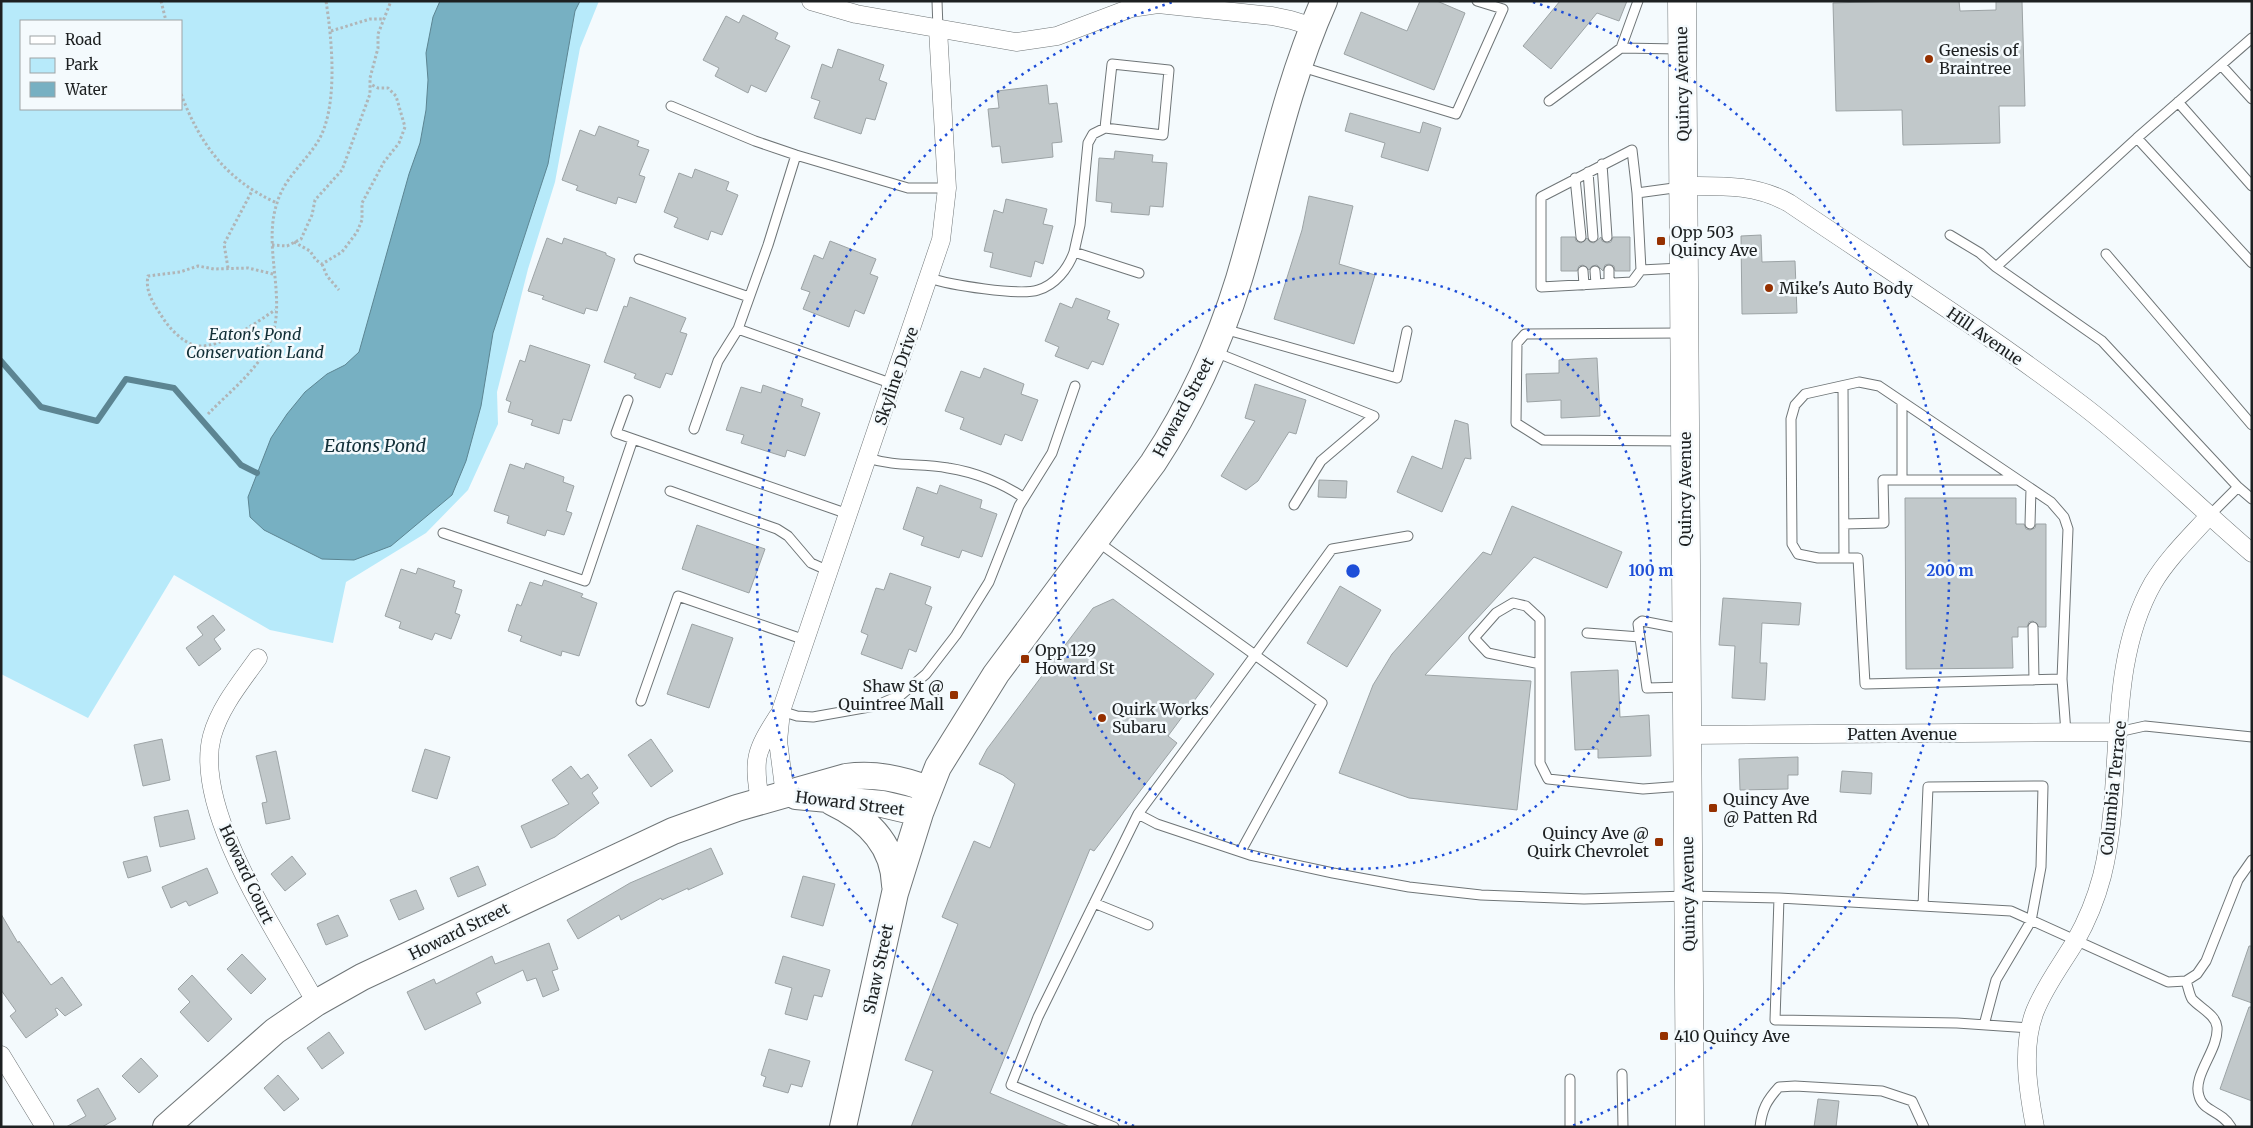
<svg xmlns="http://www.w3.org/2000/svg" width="2253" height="1128" font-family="Merriweather,serif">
  <rect width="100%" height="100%" fill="#f4fafd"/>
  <path fill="#b7eafa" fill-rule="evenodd" d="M 1,1 L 599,1 L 580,48 L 555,182 L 528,269 L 497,392 L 498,424 L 468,490 L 426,533 L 346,582 L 333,643 L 270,630 L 174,575 L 88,718 L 1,674 ZM 21,21 L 181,21 L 181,109 L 21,109 Z"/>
  <path fill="#77b0c2" stroke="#5c8592" d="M 440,1 L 580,1 L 575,11 L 548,164 L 493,333 L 481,406 L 466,461 L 452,495 L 391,546 L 354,560 L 322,559 L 264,530 L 250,517 L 248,497 L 271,438 L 287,414 L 305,392 L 327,374 L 345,365 L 359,352 L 409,174 L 420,143 L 426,110 L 428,80 L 426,53 L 433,17 Z"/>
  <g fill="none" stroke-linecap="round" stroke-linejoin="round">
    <path stroke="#5c8592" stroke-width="6" d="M 1,361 L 41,407 L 97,421 L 126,379 L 174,388 L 241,465 L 257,473"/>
  </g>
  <path fill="#c1c8ca" stroke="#9ca3a5" d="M 1420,1 L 1437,1 L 1465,13 L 1434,90 L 1344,54 L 1361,12 L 1407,31 Z
    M 1560,1 L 1627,1 L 1619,21 L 1597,13 L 1551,69 L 1523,46 Z
    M 1899,1 L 1959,1 L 1960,11 L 1996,10 L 1996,1 L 2022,1 L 2025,106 L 1999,106 L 2000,143 L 1903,145 L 1902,110 L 1836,111 L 1833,3 Z
    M 743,15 L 778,33 L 775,39 L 790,46 L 766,92 L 751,85 L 748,93 L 715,76 L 719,68 L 703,60 L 726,16 L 739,23 Z
    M 838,49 L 884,65 L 879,80 L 887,83 L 875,120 L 866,118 L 861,134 L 814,118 L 820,101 L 811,98 L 822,64 L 832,68 Z
    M 1047,85 L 1049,104 L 1057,103 L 1062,142 L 1052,143 L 1053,157 L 1002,163 L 1000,146 L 992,147 L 988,109 L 999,108 L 997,91 Z
    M 1350,113 L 1420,133 L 1423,122 L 1441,128 L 1428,171 L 1381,157 L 1385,143 L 1345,131 Z
    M 599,126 L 639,141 L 637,146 L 649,150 L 639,175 L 645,177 L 636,203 L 618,197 L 616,204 L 576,190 L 578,186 L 562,180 L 580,130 L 595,136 Z
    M 1115,151 L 1153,155 L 1152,162 L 1167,163 L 1163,207 L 1150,206 L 1149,215 L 1111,212 L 1112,203 L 1096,201 L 1099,158 L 1114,159 Z
    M 695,169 L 729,182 L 726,190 L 738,195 L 722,235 L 711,231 L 708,240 L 674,227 L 678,218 L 664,212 L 679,173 L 692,178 Z
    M 1309,196 L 1353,206 L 1339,264 L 1375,275 L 1354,344 L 1274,319 L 1302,230 Z
    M 1006,199 L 1047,209 L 1043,224 L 1053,226 L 1043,264 L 1035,261 L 1031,277 L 990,267 L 993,253 L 984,251 L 994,210 L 1003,213 Z
    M 1761,235 L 1762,262 L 1795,261 L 1797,313 L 1742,314 L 1741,236 Z
    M 1561,237 L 1575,237 L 1576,241 L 1581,243 L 1587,238 L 1590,242 L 1594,243 L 1601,237 L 1602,241 L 1607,243 L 1611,242 L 1613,237 L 1630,237 L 1630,271 L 1615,271 L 1614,266 L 1609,264 L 1605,265 L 1603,271 L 1597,265 L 1592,266 L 1589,270 L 1583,265 L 1579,266 L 1577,271 L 1561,271 Z
    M 547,238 L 562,244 L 564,238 L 606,253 L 606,255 L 615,259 L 597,311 L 586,308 L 584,314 L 542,299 L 544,296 L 528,291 Z
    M 830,241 L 876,259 L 870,274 L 878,277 L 864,314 L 855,310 L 849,327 L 803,309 L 810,292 L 801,289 L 814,255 L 823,259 Z
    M 630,297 L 686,318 L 680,332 L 687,334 L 672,375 L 666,373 L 660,388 L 634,378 L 636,374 L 604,362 L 624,306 L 627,307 Z
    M 1076,298 L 1110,311 L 1107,319 L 1119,324 L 1103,365 L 1092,361 L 1088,369 L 1055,356 L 1059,347 L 1045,341 L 1060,303 L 1072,308 Z
    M 530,345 L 590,365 L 571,421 L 563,419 L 559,434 L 531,425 L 533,420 L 508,412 L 511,402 L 506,400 L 520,360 L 525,362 Z
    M 1597,358 L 1600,416 L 1561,418 L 1561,400 L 1527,402 L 1526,374 L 1559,373 L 1559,360 Z
    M 984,368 L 1024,384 L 1021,394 L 1038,400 L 1022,441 L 1005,434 L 1001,445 L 960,429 L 964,418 L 945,411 L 961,371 L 980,378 Z
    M 1255,384 L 1306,400 L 1296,434 L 1289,432 L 1258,481 L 1246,490 L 1221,476 L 1255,421 L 1245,418 Z
    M 763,385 L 803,399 L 801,406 L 820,413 L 805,456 L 787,450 L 785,457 L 741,443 L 744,435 L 726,430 L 741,387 L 761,393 Z
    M 1455,420 L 1468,424 L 1471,459 L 1465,458 L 1442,512 L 1397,492 L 1412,456 L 1442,469 Z
    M 526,463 L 564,477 L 563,482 L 574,486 L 566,511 L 572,513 L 564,535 L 547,530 L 545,536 L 507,523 L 509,516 L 494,511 L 510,464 L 524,469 Z
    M 1319,480 L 1347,481 L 1346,498 L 1318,497 Z
    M 940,485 L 982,500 L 980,508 L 997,514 L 982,557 L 962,550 L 959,558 L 921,545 L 924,537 L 903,529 L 917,487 L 937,494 Z
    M 1905,498 L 2016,498 L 2016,524 L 2024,524 L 2026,529 L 2030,530 L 2035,528 L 2036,524 L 2046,524 L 2046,627 L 2039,627 L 2033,621 L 2029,622 L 2027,627 L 2018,627 L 2018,637 L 2012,637 L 2013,668 L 1906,669 Z
    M 1512,506 L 1622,552 L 1607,588 L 1534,557 L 1425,675 L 1531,681 L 1517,810 L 1409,798 L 1339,773 L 1373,685 L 1392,654 L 1483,552 L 1491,555 Z
    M 697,525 L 765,549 L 749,593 L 682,569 Z
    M 418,568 L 455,581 L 453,587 L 462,590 L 455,613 L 460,615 L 451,639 L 435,633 L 432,640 L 399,628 L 401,622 L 385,616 L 401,569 L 416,574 Z
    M 890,573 L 931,587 L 925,604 L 932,607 L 916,652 L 909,649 L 902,669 L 861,654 L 868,635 L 861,632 L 876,588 L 884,590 Z
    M 544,580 L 583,594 L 581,597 L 597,603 L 579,656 L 562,651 L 561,656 L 520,641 L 522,636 L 508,631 L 517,604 L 521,606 L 530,582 L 542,586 Z
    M 1340,586 L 1381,610 L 1347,667 L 1307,643 Z
    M 1723,598 L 1801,603 L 1799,625 L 1762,623 L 1760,663 L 1767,663 L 1765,700 L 1732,698 L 1735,646 L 1719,645 Z
    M 1113,599 L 1214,674 L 1168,736 L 1177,743 L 1094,851 L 1090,849 L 990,1093 L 1070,1127 L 911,1127 L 933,1071 L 905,1060 L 958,924 L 942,917 L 974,841 L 990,848 L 1015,784 L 1003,775 L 979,764 L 987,749 L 1093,608 Z
    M 213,615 L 225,630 L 214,639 L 221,649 L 199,666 L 186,648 L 203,635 L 197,627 Z
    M 692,624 L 733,638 L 709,708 L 667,694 Z
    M 1618,670 L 1620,717 L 1649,715 L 1651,756 L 1598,758 L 1598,749 L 1575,750 L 1571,672 Z
    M 162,739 L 170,780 L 143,786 L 134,745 Z
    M 651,739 L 673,771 L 651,787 L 628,755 Z
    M 425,749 L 450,757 L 437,799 L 412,791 Z
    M 276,751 L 290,819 L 266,824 L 262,803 L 267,802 L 256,756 Z
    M 1798,757 L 1798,775 L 1788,775 L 1788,789 L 1740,790 L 1739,759 Z
    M 571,766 L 581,779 L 588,774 L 598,788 L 592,793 L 599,803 L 555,837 L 531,848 L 521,826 L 569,804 L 552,780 Z
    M 1842,771 L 1872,773 L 1871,794 L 1840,792 Z
    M 188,810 L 195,839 L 160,847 L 154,817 Z
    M 711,848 L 723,874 L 688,890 L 688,888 L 662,900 L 661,898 L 621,920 L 619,915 L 578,939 L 567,920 L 630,883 Z
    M 147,856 L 151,871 L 128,878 L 123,862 Z
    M 292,856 L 306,874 L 285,891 L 271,874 Z
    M 478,866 L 486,885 L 458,897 L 450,878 Z
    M 207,868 L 218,893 L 189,906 L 186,901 L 171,908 L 162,887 Z
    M 803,876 L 835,884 L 823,926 L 791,917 Z
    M 416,890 L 424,909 L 399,920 L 390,900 Z
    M 1,914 L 18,943 L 19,941 L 51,985 L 62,977 L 82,1005 L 65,1016 L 57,1008 L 55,1009 L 58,1015 L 26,1038 L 10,1016 L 16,1011 L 1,990 Z
    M 338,915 L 348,936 L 326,945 L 317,924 Z
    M 549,943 L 558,969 L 552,971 L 559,990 L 543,997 L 536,978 L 527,981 L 523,970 L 476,993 L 481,1003 L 425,1030 L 407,992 L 434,979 L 436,984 L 492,956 L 495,964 Z
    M 2249,946 L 2252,946 L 2252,1003 L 2232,996 Z
    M 242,954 L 266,979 L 251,994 L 227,969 Z
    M 783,956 L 830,970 L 822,997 L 814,995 L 807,1020 L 785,1014 L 792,988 L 775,983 Z
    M 192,975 L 232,1019 L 208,1042 L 180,1012 L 190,1002 L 178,989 Z
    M 2249,1007 L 2252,1007 L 2252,1101 L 2220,1089 Z
    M 329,1032 L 344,1053 L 322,1069 L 307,1048 Z
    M 769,1049 L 810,1061 L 802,1087 L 791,1084 L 788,1093 L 763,1086 L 766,1077 L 761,1075 Z
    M 141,1058 L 158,1076 L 139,1093 L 122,1076 Z
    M 278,1075 L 299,1099 L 284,1111 L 264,1088 Z
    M 98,1088 L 116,1119 L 102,1127 L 66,1127 L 86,1116 L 77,1100 Z
    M 1818,1099 L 1839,1101 L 1836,1127 L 1814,1127 Z"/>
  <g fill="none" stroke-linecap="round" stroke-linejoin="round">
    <g stroke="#6f7577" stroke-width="11">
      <path id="lane" d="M 937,1 L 938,29
        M 1621,48 L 1638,1
        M 1112,64 L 1169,70 L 1163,135 L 1105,128 Z
        M 2221,65 L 2252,99
        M 1302,67 L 1456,114 L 1503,9 L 1477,1
        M 1549,101 L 1621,48 L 1679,49
        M 2178,102 L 2252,186
        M 671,106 L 755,141 L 796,155 L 908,188 L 947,188
        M 1105,128 L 1093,134 L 1088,143 L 1080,225 L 1074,252 L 1139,273
        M 2137,138 L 2252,263
        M 796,155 L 768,245 L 738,329 L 893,384
        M 1602,164 L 1607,237
        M 1588,172 L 1593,237
        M 1575,178 L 1581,237
        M 1637,193 L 1641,270 L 1632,282 L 1541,287 L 1541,197 L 1632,150 L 1637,193 L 1681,187
        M 1950,235 L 1980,253 L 1996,267
        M 2106,254 L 2252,425
        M 639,259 L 749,297
        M 1609,270 L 1609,283
        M 1641,270 L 1681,268
        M 1583,271 L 1584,285
        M 1595,271 L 1596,284
        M 930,278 C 949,285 1020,296 1038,290 C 1055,285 1068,269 1074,252
        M 1224,329 L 1397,378 L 1407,331
        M 1681,333 L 1525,334 L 1517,343 L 1516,423 L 1543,440 L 1683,441
        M 1215,352 L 1374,416 L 1321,461 L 1294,505
        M 1843,386 L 1844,558
        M 628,400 L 616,433 L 848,514
        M 694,429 L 718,361 L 738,329
        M 868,458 C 895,467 921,463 948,468 C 974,472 1003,483 1024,498
        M 1902,480 L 1902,402
        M 2238,487 L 2102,341 L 1996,267 L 2137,138 L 2252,38
        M 670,491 L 777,529 L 788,536 L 811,563 L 829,571
        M 2209,516 L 2238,487 L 2252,499
        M 1844,524 L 1884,523 L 1883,480 L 2017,480
        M 2030,524 L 2031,489
        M 443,533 L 585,581 L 633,439
        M 1098,542 L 1255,655 L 1138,814 L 1157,824 L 1250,855 L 1333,873 L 1409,887 L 1481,895 L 1584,899 L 1688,896 L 1779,898 L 2011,911 L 2168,982 L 2186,981 L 2197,974 L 2206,961 L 2238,880 L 2252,860
        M 2033,627 L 2034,680
        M 1683,629 L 1642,621 L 1638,624 L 1647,688 L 1685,687
        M 1587,633 L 1640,637
        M 1540,664 L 1488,653 L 1474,638 L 1496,613 L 1513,603 L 1526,606 L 1540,619 L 1540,763 L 1548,779 L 1643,789 L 1684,786
        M 2062,679 L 1865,684 L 1858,558 L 1818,558 L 1798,554 L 1792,544 L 1791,419 L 1795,405 L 1805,394 L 1859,382 L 1879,386 L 2051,502 L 2064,517 L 2068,529 L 2062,679 L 2066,733
        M 641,701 L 678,596 L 805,640
        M 781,711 L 797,716 L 813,717 L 875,706 L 901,695 L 926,674 L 956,635 L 989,582 L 1019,506 L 1052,453 L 1075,386
        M 2118,732 L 2145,726 L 2252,737
        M 1241,851 L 1322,703 L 1255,655 L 1332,549 L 1408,536
        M 1779,898 L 1775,1020 L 1957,1023 L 2030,1028
        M 1094,903 L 1148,925
        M 1923,906 L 1928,787 L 2043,786 L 2041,867 L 2031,921 L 1996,980 L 1984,1025
        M 2186,981 C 2188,986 2189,994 2192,999 C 2200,1008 2216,1015 2217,1027 C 2219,1050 2192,1075 2199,1096 C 2203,1112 2221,1110 2231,1127
        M 1622,1074 L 1623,1127
        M 1114,1127 L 1011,1085 L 1038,1017 L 1138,814
        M 1570,1127 L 1570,1079
        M 1760,1127 C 1762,1109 1767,1100 1779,1087 L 1795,1086 L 1882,1091 L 1912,1101 L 1924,1127"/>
    </g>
    <g stroke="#6f7577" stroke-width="19">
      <path id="street" d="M 811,1 L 856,14 L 1016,42 L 1057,36 L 1131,8 L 1158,4 L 1272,16 L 1291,20 L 1314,27
        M 1684,186 C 1721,186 1755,184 1789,203 C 1888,270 1991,335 2086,408 C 2144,453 2196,505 2252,553
        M 258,658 C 241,682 220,707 212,736 C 192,811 281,938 316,1003
        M 1686,735 L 2118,732
        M 785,795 L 778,741 L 781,711 L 941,240 L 947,188 L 938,29
        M 760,801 C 753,759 755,752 778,716
        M 1,1055 L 45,1127
        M 2035,1127 C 2028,1090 2021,1047 2035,1011 C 2045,986 2061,965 2075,942 C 2087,921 2096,899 2102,876 C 2126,781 2104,669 2153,583 C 2168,558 2190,537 2209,516"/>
    </g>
    <g stroke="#6f7577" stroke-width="28">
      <path id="secondary" d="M 796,796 L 882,804 L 920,813
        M 832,802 C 868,819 894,845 895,885
        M 166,1127 L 275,1031 L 316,1003 L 362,977 L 673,831 L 737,808 L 846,777 C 875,773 901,779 928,789
        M 843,1127 L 895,893 L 920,813 L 938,767 L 996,674 L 1153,463 C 1190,407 1219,344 1239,279 C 1267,186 1284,91 1324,1"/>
    </g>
    <g stroke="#6f7577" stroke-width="29">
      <path id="primary" d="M 1682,1 L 1690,1127"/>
    </g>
    <path stroke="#b0b5b7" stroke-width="3" stroke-dasharray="2.5 2.5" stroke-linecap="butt" d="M 161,1 L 166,21
      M 331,31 L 370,19 L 383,19
      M 181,94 C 200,144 226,180 277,203
      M 294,242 L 310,251 L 316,260 L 322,264 L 342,252 L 357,232 L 362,220 L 362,203 L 384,162 L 399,143 L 405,127 L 396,96 L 388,88 L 378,88 L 370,84
      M 272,245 L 287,246 L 301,239 L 312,215 L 315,200 L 342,170 L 370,94 L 370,78 L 378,48 L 378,34 L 391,1
      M 322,264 L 327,276 L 339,290
      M 228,268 L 224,244 L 252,191
      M 273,274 L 248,268 L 214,269 L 198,266 L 180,272 L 148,276 C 145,291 153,303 161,315 C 168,327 184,345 199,346 C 222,347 256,323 275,310
      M 208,414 C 228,393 258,370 270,342 C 288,299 262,248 277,203 C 284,179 304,163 317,143 C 339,109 332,40 326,1"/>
    <use href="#lane" stroke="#fff" stroke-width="9"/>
    <use href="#street" stroke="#fff" stroke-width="18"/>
    <use href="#secondary" stroke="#fff" stroke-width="26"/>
    <use href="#primary" stroke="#fff" stroke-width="28"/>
  </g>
  <g fill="none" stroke="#1d4ed8" stroke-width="2.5" stroke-dasharray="2.5 5">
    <circle cx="1353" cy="571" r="298"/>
    <path d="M1134 1126A597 597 0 0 1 1173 2M1533 2A597 597 0 0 1 1572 1126"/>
  </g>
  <g fill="#953000" stroke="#f4fafd" stroke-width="2">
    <circle cx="1929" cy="59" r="5"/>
    <rect x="1656" y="236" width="10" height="10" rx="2.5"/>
    <circle cx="1769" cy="288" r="5"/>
    <rect x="1020" y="654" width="10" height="10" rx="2.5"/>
    <rect x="949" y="690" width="10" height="10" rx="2.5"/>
    <circle cx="1102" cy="718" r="5"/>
    <rect x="1708" y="803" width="10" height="10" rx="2.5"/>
    <rect x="1654" y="837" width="10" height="10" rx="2.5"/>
    <rect x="1659" y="1031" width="10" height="10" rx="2.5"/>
  </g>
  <g text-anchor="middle" stroke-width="5" stroke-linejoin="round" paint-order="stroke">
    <g font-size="16" fill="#1d2021" stroke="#f4fafd" text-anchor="start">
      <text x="1939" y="56">Genesis of<tspan x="1939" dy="18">Braintree</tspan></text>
      <text x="1671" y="238">Opp 503<tspan x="1671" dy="18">Quincy Ave</tspan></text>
      <text x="1779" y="294">Mike's Auto Body</text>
      <text x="1035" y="656">Opp 129<tspan x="1035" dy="18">Howard St</tspan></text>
      <text x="944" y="692" text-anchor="end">Shaw St @<tspan x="944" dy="18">Quintree Mall</tspan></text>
      <text x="1112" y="715">Quirk Works<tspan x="1112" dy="18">Subaru</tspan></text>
      <text x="1723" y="805">Quincy Ave<tspan x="1723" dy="18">@ Patten Rd</tspan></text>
      <text x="1649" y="839" text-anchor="end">Quincy Ave @<tspan x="1649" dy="18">Quirk Chevrolet</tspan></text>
      <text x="1674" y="1042">410 Quincy Ave</text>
    </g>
    <g font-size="16" fill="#1d2021" stroke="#f4fafd">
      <text transform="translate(1682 84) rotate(-91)" y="6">Quincy Avenue</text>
      <text transform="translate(1985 336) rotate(35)" y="6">Hill Avenue</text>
      <text transform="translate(896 376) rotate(-71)" y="6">Skyline Drive</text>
      <text transform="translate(1183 407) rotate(-62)" y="6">Howard Street</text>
      <text transform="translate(1685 489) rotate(-90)" y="6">Quincy Avenue</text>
      <text x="1902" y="740">Patten Avenue</text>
      <text transform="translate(2113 788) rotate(-84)" y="6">Columbia Terrace</text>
      <text transform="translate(850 803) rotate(7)" y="6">Howard Street</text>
      <text transform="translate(247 874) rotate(65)" y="6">Howard Court</text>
      <text transform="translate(1688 894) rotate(-91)" y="6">Quincy Avenue</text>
      <text transform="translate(459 931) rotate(-26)" y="6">Howard Street</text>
      <text transform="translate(878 969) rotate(-78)" y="6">Shaw Street</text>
    </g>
    <g font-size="16" font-style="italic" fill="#122f37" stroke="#f4fafd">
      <text x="255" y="340">Eaton's Pond<tspan x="255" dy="18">Conservation Land</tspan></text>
    </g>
    <g font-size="18" font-style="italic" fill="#122f38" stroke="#f4fafd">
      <text x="375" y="452">Eatons Pond</text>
    </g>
  </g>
  <circle cx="1353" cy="571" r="8" fill="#1d4ed8" stroke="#f4fafd" stroke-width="2.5"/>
  <g font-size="15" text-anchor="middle" font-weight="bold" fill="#1d4ed8" stroke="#f4fafd" stroke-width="5" stroke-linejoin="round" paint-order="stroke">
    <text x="1651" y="576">100 m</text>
    <text x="1950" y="576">200 m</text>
  </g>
  <rect width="2253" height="1128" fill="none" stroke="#1d2021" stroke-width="5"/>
  <rect x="20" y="20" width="162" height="90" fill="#f4fafd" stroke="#9ea3a5"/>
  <rect x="30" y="36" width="25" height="8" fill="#ffffff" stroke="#9ea3a5"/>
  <text x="65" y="45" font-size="15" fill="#1d2021">Road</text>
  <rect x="30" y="58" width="25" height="15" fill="#b7eafa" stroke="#9ea3a5"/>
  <text x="65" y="70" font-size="15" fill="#1d2021">Park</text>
  <rect x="30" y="82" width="25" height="15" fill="#77b0c2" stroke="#9ea3a5"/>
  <text x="65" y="95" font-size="15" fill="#1d2021">Water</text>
</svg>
